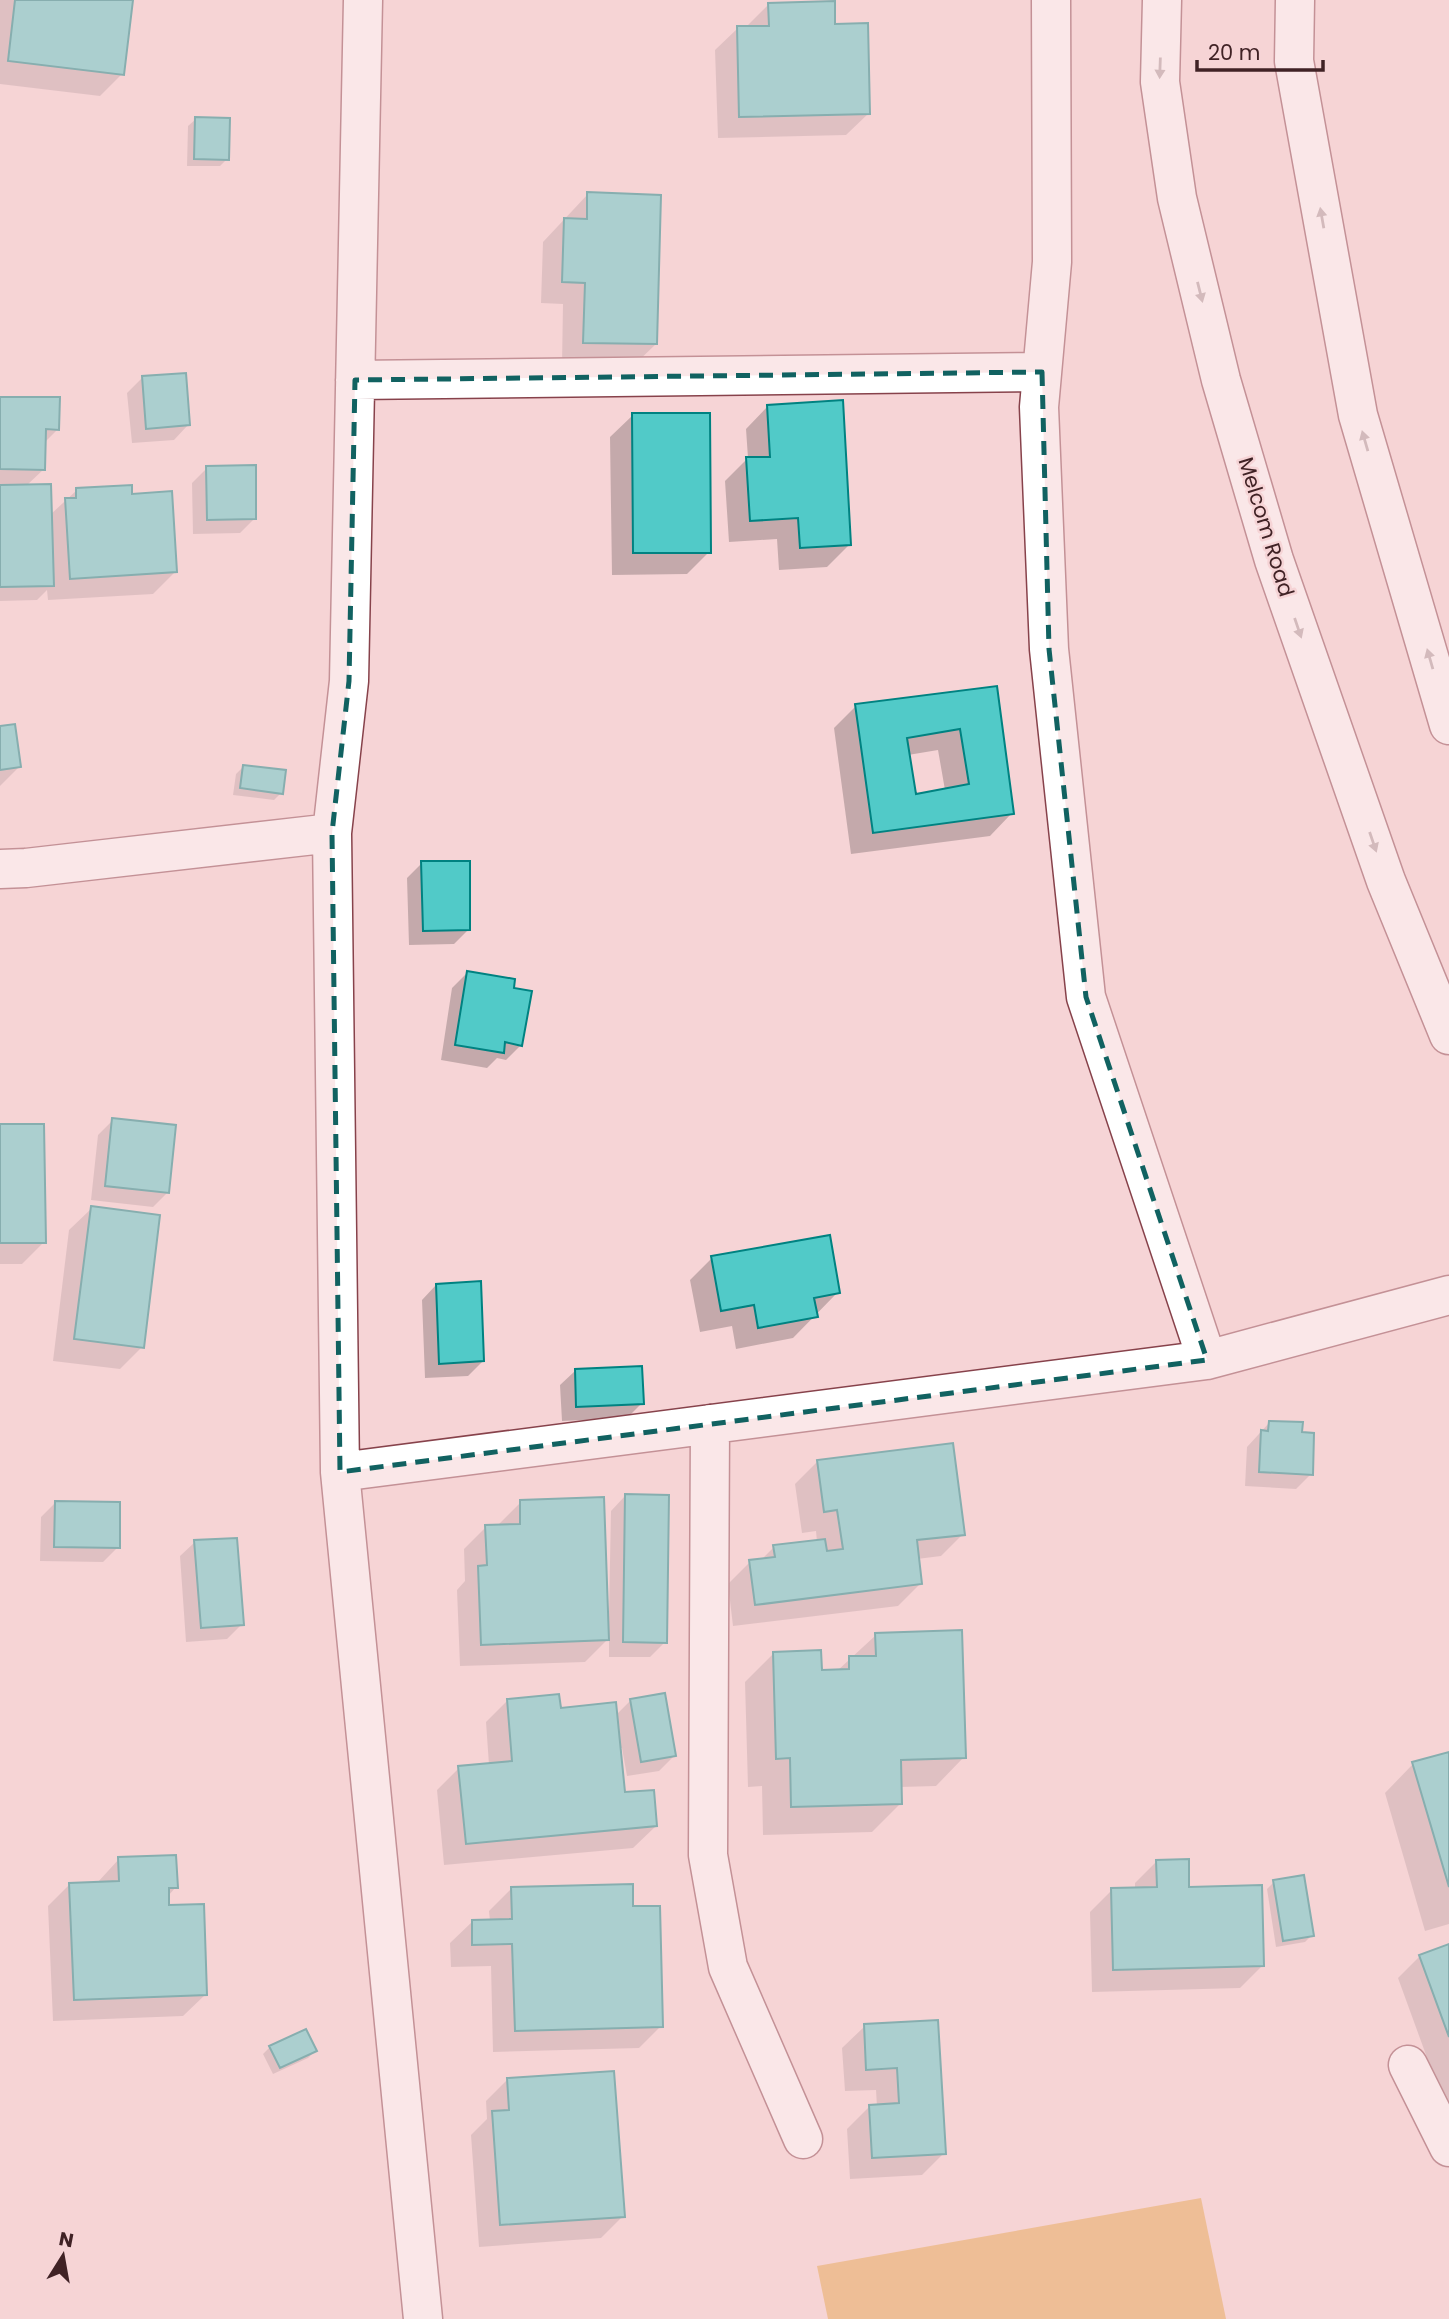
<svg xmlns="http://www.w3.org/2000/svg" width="1449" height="2319" font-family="Poppins,sans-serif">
  <rect width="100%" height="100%" fill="#f6d4d6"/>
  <path fill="#e5a549" d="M 1201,2198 L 1226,2319 L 828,2319 L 817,2266 Z"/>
  <path fill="#0003" fill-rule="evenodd" d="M 0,0 L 131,0 L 122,74 L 100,96 L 0,84 Z
    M 769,4 L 834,26 L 869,113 L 846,135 L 718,138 L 715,50 L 738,28 L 747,26 Z
    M 196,119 L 227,159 L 220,166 L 187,166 L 188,126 Z
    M 588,194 L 656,344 L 633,366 L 562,364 L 563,304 L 541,303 L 543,242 Z
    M 142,378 L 188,425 L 174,440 L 132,443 L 127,393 Z
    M 0,399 L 58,429 L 44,443 L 44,469 L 26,486 L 50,515 L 77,490 L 131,495 L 175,572 L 153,594 L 48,600 L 47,590 L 37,600 L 0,601 L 0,487 L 7,487 L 7,484 L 0,484 Z
    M 768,406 L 849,545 L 827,567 L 779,570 L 777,539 L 729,542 L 725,481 L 748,458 L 746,429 Z
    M 633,415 L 709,552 L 687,574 L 612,575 L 610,437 Z
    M 207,468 L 255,518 L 240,533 L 193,534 L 192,483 Z
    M 995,688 L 1012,813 L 990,836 L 851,854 L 834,728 L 856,706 ZM 938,750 L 945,790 L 915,796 L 908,755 Z
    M 0,728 L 19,767 L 0,786 Z
    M 243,767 L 281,793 L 274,800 L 233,795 L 236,774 Z
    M 422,863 L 469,929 L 454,944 L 409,945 L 407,878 Z
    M 467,973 L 513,990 L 521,1045 L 506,1060 L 497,1058 L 487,1068 L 441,1060 L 452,988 Z
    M 113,1120 L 168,1192 L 153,1207 L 91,1200 L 98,1135 Z
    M 0,1126 L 44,1242 L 22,1264 L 0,1264 Z
    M 92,1208 L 142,1347 L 120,1369 L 53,1361 L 69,1230 Z
    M 712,1258 L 838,1292 L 793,1338 L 736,1349 L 732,1326 L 700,1332 L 690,1280 Z
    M 436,1285 L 483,1361 L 468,1376 L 425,1378 L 422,1300 Z
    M 575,1371 L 642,1403 L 627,1418 L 562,1421 L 560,1385 Z
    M 1269,1423 L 1301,1434 L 1311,1474 L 1296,1489 L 1245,1486 L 1247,1447 Z
    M 817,1462 L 963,1534 L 941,1556 L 917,1559 L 921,1583 L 898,1606 L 733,1626 L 728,1584 L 750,1562 L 760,1561 L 774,1547 L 817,1542 L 816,1531 L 802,1533 L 795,1484 Z
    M 625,1496 L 665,1642 L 650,1657 L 609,1657 L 609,1638 L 585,1662 L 460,1666 L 457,1590 L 465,1581 L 464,1549 L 486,1527 L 499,1527 L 499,1524 L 521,1502 L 606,1612 L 609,1612 L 611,1511 Z
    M 56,1502 L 118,1547 L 103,1562 L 40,1561 L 41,1517 Z
    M 195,1542 L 242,1624 L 227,1639 L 186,1642 L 180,1556 Z
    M 876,1635 L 964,1757 L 936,1786 L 900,1787 L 901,1803 L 872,1832 L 763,1835 L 762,1786 L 748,1787 L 745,1682 L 774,1653 L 820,1671 L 837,1671 Z
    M 508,1700 L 559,1709 L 616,1715 L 630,1701 L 674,1756 L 659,1771 L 627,1776 L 622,1748 L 619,1748 L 623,1794 L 656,1826 L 633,1848 L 444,1865 L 437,1790 L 459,1768 L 489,1765 L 486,1722 Z
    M 1449,1754 L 1449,1924 L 1425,1931 L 1385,1793 L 1413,1764 Z
    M 119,1859 L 176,1887 L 168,1896 L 168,1907 L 206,1994 L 183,2016 L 53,2021 L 48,1906 L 70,1884 L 97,1883 Z
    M 1157,1861 L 1188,1888 L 1262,1966 L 1240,1988 L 1092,1992 L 1090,1912 L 1112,1890 L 1135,1890 L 1135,1883 Z
    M 1274,1882 L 1312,1935 L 1305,1942 L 1276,1947 L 1267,1889 Z
    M 511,1889 L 632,1908 L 661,2026 L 639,2048 L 493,2052 L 491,1966 L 451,1967 L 450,1943 L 473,1921 L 490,1921 L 489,1911 Z
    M 1449,1946 L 1449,2118 L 1398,1978 L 1420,1956 Z
    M 936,2022 L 944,2153 L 922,2175 L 850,2179 L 847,2129 L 869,2107 L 877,2107 L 876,2090 L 845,2091 L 842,2048 L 865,2026 Z
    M 270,2047 L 315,2051 L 308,2058 L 273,2074 L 263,2054 Z
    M 508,2079 L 623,2216 L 601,2238 L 479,2247 L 471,2135 L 487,2119 L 486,2101 Z"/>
  <path fill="#51cac8" stroke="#008281" stroke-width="2" fill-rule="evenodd" d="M 15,0 L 133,0 L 124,75 L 8,61 Z
    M 835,1 L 835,24 L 868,23 L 870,114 L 739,117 L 737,26 L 769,26 L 768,3 Z
    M 195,117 L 230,118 L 229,160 L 194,159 Z
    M 587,192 L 661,195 L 657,344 L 583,343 L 585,283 L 562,282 L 564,218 L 587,219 Z
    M 186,373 L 190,425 L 146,429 L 142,376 Z
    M 0,397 L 60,397 L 59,430 L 46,429 L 45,470 L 0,469 Z
    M 843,400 L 851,545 L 800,548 L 798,518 L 750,521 L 746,457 L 770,457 L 767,405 Z
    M 632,413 L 710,413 L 711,553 L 633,553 Z
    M 256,465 L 256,519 L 207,520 L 206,466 Z
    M 51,484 L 54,586 L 0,587 L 0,485 Z
    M 132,485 L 132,494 L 172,491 L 177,572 L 70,579 L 65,498 L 76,498 L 76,488 Z
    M 997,686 L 1014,814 L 873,833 L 855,704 ZM 960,729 L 969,784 L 916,794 L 907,738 Z
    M 15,724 L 21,767 L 0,770 L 0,726 Z
    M 243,765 L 286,770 L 283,794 L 240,788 Z
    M 421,861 L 470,861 L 470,930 L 423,931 Z
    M 467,971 L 515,979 L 514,988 L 532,991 L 522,1046 L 505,1042 L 504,1053 L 455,1045 Z
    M 112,1118 L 176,1125 L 169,1193 L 105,1186 Z
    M 0,1124 L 44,1124 L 46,1243 L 0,1243 Z
    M 91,1206 L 160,1215 L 144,1348 L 74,1339 Z
    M 830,1235 L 840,1293 L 814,1298 L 818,1317 L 758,1328 L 754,1305 L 721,1311 L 711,1256 Z
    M 481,1281 L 484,1361 L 439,1364 L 436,1284 Z
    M 642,1366 L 644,1404 L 576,1407 L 575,1369 Z
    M 1269,1421 L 1303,1422 L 1302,1432 L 1314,1433 L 1313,1475 L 1259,1472 L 1261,1430 L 1268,1431 Z
    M 953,1443 L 965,1535 L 917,1540 L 922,1584 L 755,1605 L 749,1560 L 775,1557 L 773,1545 L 825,1539 L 827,1551 L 843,1549 L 837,1510 L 824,1512 L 817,1460 Z
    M 625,1494 L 669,1495 L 667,1643 L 623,1642 Z
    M 604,1497 L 609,1640 L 481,1645 L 478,1566 L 487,1565 L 485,1525 L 520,1524 L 520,1500 Z
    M 55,1501 L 120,1502 L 120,1548 L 54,1547 Z
    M 237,1538 L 244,1625 L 201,1628 L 194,1540 Z
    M 962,1630 L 966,1758 L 901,1760 L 902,1804 L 791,1807 L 790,1758 L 776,1759 L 773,1652 L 821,1650 L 822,1670 L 849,1669 L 849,1656 L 876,1656 L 875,1633 Z
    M 665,1693 L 676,1756 L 641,1762 L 630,1699 Z
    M 559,1694 L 561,1708 L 616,1702 L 625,1792 L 654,1790 L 657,1826 L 466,1844 L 458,1766 L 512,1761 L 507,1699 Z
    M 1449,1752 L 1449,1887 L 1412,1762 Z
    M 176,1855 L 178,1888 L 169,1888 L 169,1905 L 204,1904 L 207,1995 L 74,2000 L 69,1883 L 119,1881 L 118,1857 Z
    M 1189,1859 L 1189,1887 L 1262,1885 L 1264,1966 L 1113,1970 L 1111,1888 L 1157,1887 L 1156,1860 Z
    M 1304,1875 L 1314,1936 L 1283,1941 L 1273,1880 Z
    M 633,1884 L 633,1906 L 660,1906 L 663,2027 L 515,2031 L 512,1944 L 472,1945 L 472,1920 L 512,1919 L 511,1887 Z
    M 1449,1944 L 1449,2037 L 1419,1955 Z
    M 938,2020 L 946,2154 L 872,2158 L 869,2105 L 899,2103 L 897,2068 L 866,2070 L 864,2024 Z
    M 306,2029 L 317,2051 L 280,2068 L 269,2046 Z
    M 614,2071 L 625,2217 L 500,2225 L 492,2111 L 509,2110 L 507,2078 Z"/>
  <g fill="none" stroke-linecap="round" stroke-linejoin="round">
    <g stroke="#87424b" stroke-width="41">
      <path id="minor" d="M 363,0 L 349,681 L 332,833 L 340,1472 L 423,2319
        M 1051,0 L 1052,262 L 1039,407 L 1049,649 L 1086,997 L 1207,1360
        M 355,380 L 1042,372
        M 0,869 L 26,868 L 332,833
        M 710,1424 L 708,1855 L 728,1967 L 803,2139
        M 340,1472 L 1207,1360 L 1449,1295
        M 1408,2065 L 1449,2147"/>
    </g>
    <g stroke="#87424b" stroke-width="41">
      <path id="secondary" d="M 1162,0 L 1160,82 L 1177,198 L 1221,380 L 1274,560 L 1386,881 L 1449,1035
        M 1295,0 L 1294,61 L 1358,415 L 1449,725"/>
    </g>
    <use href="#minor" stroke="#fff" stroke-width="38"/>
    <use href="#secondary" stroke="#fff" stroke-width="38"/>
  </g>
  <defs><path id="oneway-solid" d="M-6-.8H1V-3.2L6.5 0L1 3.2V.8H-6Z" transform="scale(1.75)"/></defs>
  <g fill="#a99c9d">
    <use href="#oneway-solid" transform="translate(1160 68) rotate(92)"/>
    <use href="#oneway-solid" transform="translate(1322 218) rotate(-100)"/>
    <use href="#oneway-solid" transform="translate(1200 292) rotate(76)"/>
    <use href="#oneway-solid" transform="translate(1365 441) rotate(-106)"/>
    <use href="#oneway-solid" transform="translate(1298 628) rotate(71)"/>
    <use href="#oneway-solid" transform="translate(1430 659) rotate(-106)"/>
    <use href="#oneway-solid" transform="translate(1373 842) rotate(71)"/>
  </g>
  <path d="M0 0H1449V2319H0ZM 1042,372 L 1049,649 L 1086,997 L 1207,1360 L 340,1472 L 332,833 L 349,681 L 355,380 Z" fill="#f6d4d6" fill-opacity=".55" fill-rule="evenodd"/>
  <path fill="none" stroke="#116261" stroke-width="5" stroke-dasharray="14 9" stroke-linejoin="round" d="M 1042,372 L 1049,649 L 1086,997 L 1207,1360 L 340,1472 L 332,833 L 349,681 L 355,380 Z"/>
  <g text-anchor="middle" stroke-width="5" stroke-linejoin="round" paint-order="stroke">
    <g font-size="21" fill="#402225" stroke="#f6d4d6">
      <text transform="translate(1266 527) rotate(73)" y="7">Melcom Road</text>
    </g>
  </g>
  <g transform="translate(63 2256) rotate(11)" stroke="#f6d4d6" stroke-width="5" paint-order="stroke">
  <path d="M0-5L12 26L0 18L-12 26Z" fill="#402225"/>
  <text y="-10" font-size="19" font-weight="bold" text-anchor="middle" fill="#402225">N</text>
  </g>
  <path d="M1197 60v10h126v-10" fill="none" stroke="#402225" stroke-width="3.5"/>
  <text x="1208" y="60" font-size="21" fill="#402225" stroke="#f6d4d6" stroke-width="5" paint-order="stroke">20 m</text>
</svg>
